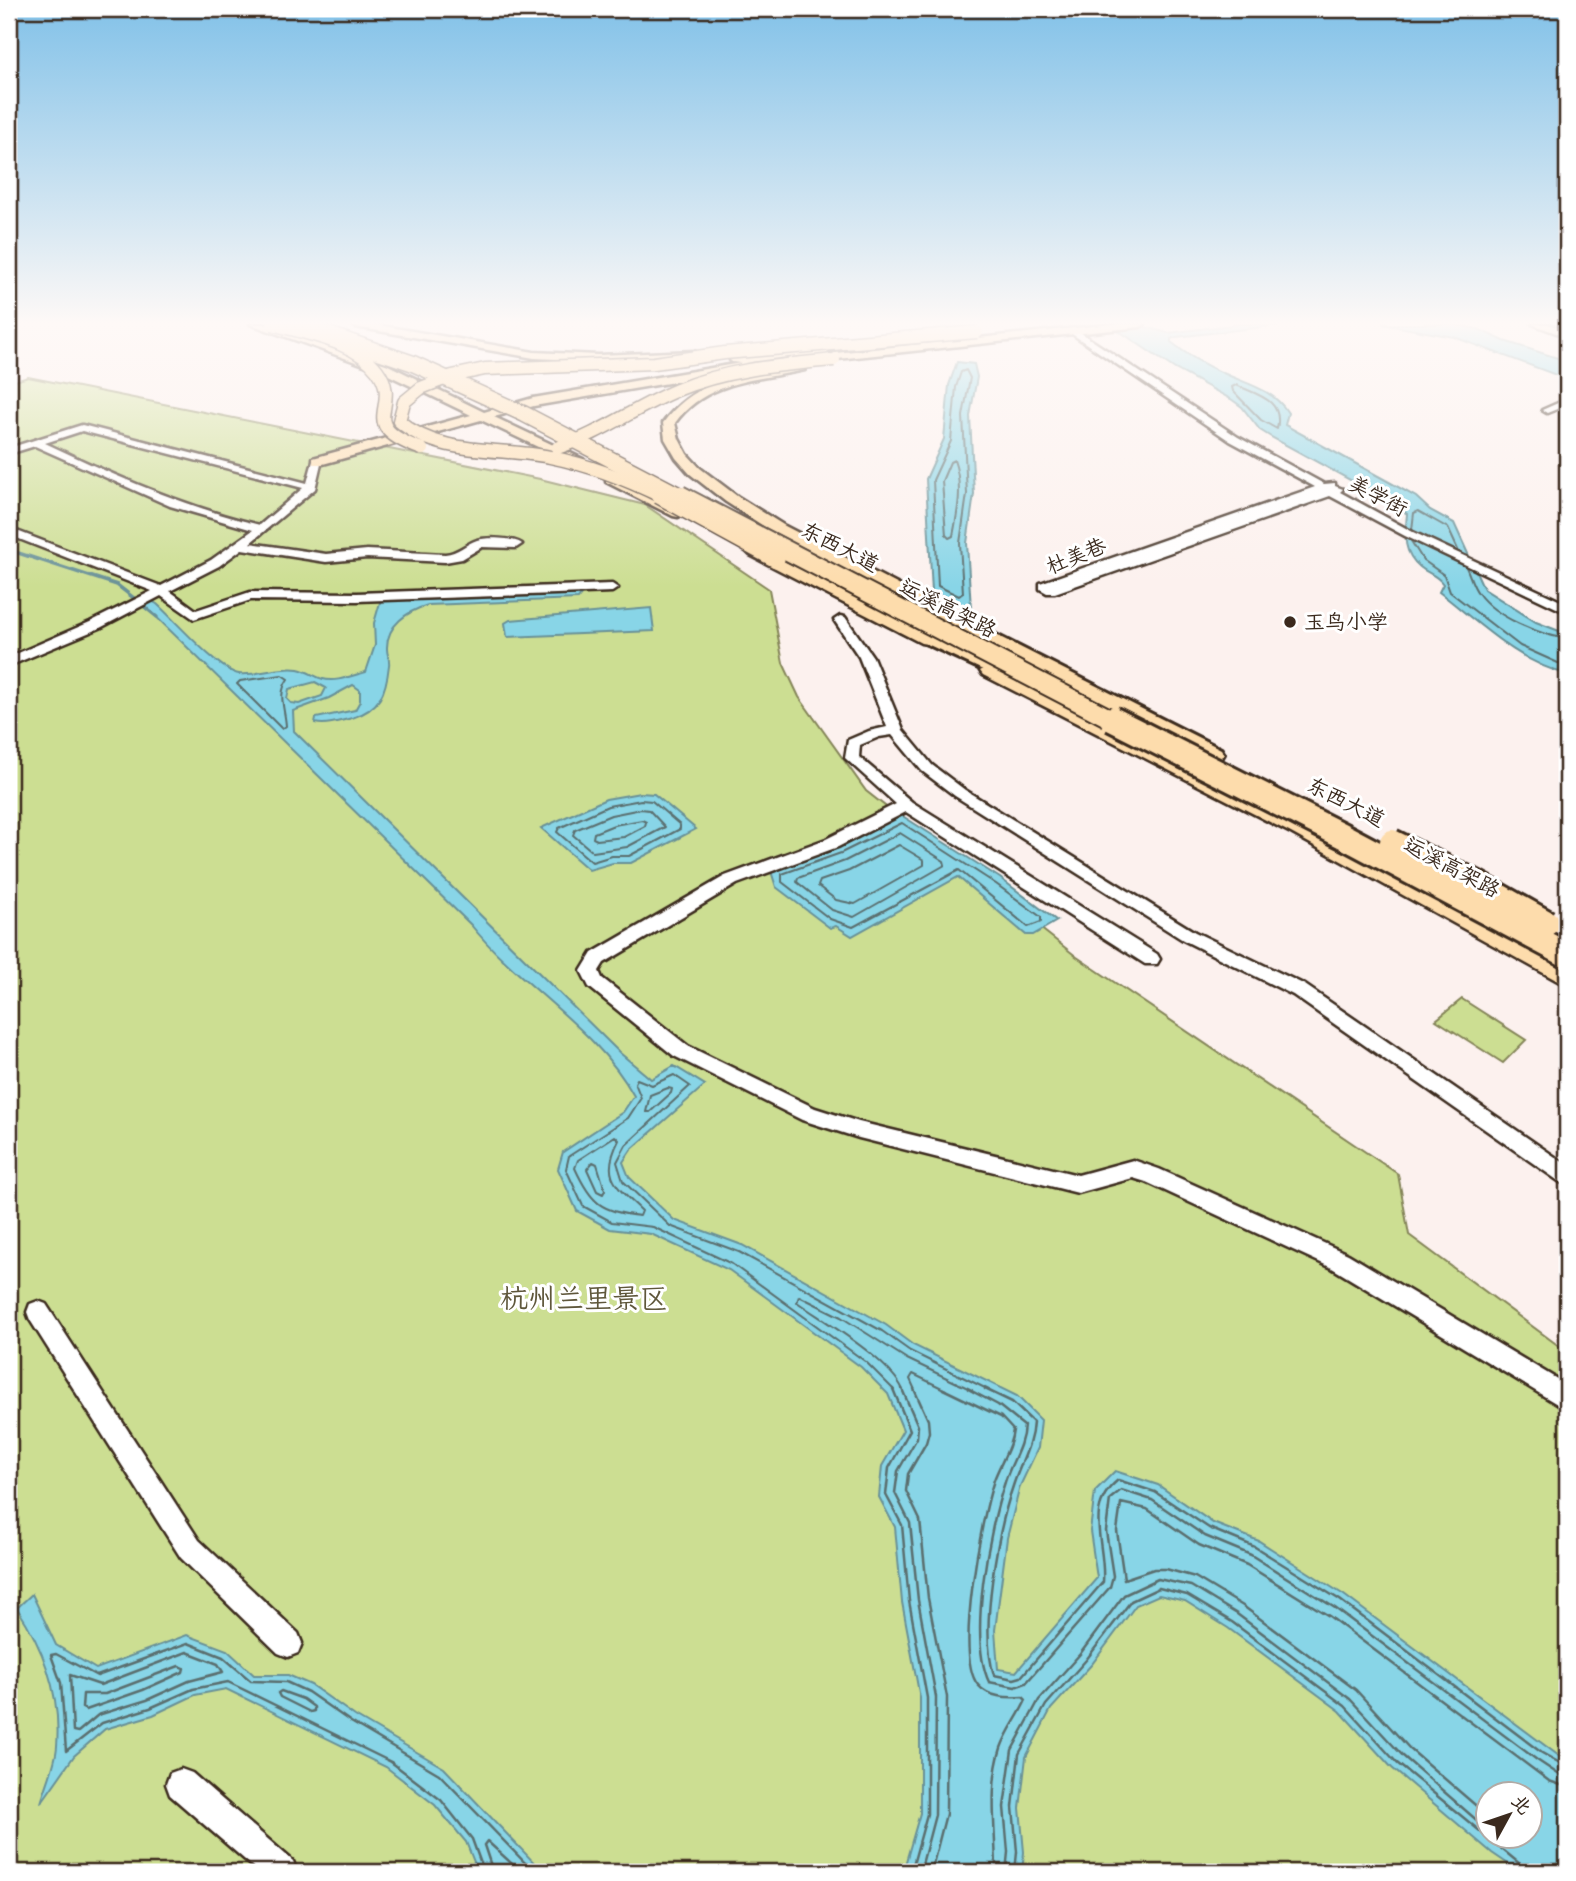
<svg xmlns="http://www.w3.org/2000/svg" width="1576" height="1881" font-family="'Gochi Hand','LXGW WenKai TC',sans-serif">
  <rect width="100%" height="100%" fill="#fcf1ee"/>
  <filter id="ink" filterUnits="userSpaceOnUse"><feTurbulence type="fractalNoise" baseFrequency=".0143" numOctaves="2"/><feDisplacementMap in="SourceGraphic" scale="14" xChannelSelector="R" yChannelSelector="G"/><feConvolveMatrix kernelMatrix="1 2 1 2 8 2 1 2 1" color-interpolation-filters="sRGB"/></filter>
  <g filter="url(#ink)">
    <path fill="#ccde92" stroke="#848458" stroke-width="2" fill-rule="evenodd" d="M 28,377 L 540,479 L 645,505 L 769,589 L 783,663 L 799,697 L 866,791 L 1077,957 L 1398,1174 L 1409,1235 L 1567,1352 L 1567,1872 L 9,1872 L 9,383 ZM 1488,1794 L 1530,1794 L 1530,1836 L 1488,1836 Z
      M 1462,999 L 1526,1040 L 1503,1063 L 1436,1020 Z"/>
    <path fill="#88d5e7" stroke="#699197" stroke-width="2" fill-rule="evenodd" d="M 1098,324 L 1134,324 L 1168,333 L 1240,324 L 1289,324 L 1176,337 L 1171,339 L 1171,342 C 1187,355 1204,365 1223,373 C 1247,384 1273,389 1288,413 L 1285,425 L 1391,483 L 1416,497 L 1430,510 L 1454,523 L 1484,589 L 1536,622 L 1567,634 L 1567,674 C 1519,663 1478,622 1439,592 L 1443,584 C 1436,574 1428,574 1420,567 C 1402,552 1405,535 1407,514 L 1398,506 L 1271,437 L 1260,430 L 1242,407 L 1231,399 L 1175,369 L 1122,333 Z
      M 1382,324 L 1451,324 L 1478,329 L 1504,341 L 1567,361 L 1567,379 L 1454,337 Z
      M 957,362 L 974,364 L 977,377 L 970,416 L 974,494 L 967,543 L 971,609 L 932,592 L 926,479 L 944,439 L 949,385 Z
      M 568,594 L 581,595 L 578,599 L 428,605 C 408,611 386,625 387,649 C 387,654 390,660 389,665 C 386,693 380,709 352,718 C 340,721 327,726 315,723 L 316,718 L 355,710 L 360,701 L 360,690 L 353,685 L 329,698 L 293,711 L 294,731 L 620,1053 L 651,1079 L 674,1066 L 705,1085 L 631,1150 L 623,1162 L 629,1177 L 674,1220 L 742,1245 L 886,1325 L 913,1345 L 1017,1396 L 1041,1420 L 1038,1448 L 1020,1486 L 1007,1538 L 995,1630 L 998,1669 L 1016,1672 L 1097,1578 L 1090,1531 L 1095,1491 L 1115,1471 L 1158,1485 L 1213,1523 L 1259,1541 L 1344,1595 L 1567,1762 L 1567,1872 L 1520,1872 L 1492,1853 L 1392,1768 L 1340,1711 L 1228,1628 L 1185,1601 L 1159,1595 L 1136,1605 L 1092,1664 L 1051,1709 L 1026,1757 L 1020,1808 L 1024,1852 L 1022,1872 L 903,1872 L 920,1813 L 920,1698 L 902,1602 L 895,1527 L 879,1497 L 882,1466 L 903,1430 L 888,1394 L 861,1367 L 729,1270 L 651,1234 L 610,1229 L 577,1211 L 558,1169 L 563,1152 L 623,1112 L 634,1096 C 597,1028 519,985 471,925 L 142,603 L 148,599 L 157,604 C 174,619 220,672 239,674 C 259,676 278,666 298,669 C 308,671 315,677 323,679 C 336,683 353,675 366,672 L 375,645 L 374,623 L 381,599 ZM 315,682 L 326,688 L 322,696 L 299,704 L 291,703 L 287,699 L 289,689 ZM 1488,1794 L 1530,1794 L 1530,1836 L 1488,1836 Z
      M 651,608 L 654,631 L 507,637 L 505,623 L 510,620 Z
      M 640,793 L 654,794 L 696,829 L 631,863 L 613,863 L 589,870 L 541,828 L 606,799 Z
      M 901,815 L 1000,878 L 1057,921 L 1033,935 L 1026,935 L 958,877 L 852,936 L 836,926 L 830,928 L 776,887 L 771,871 L 838,847 Z
      M 32,1594 L 56,1645 L 96,1669 L 187,1635 L 227,1650 L 254,1675 L 288,1675 L 311,1685 L 355,1716 L 444,1768 L 543,1872 L 478,1872 L 466,1842 L 435,1805 L 386,1767 L 226,1689 L 195,1695 L 153,1715 L 105,1729 L 74,1756 L 41,1803 C 46,1785 56,1764 57,1746 C 61,1695 44,1649 17,1608 Z"/>
    <g fill="none" stroke-linecap="round" stroke-linejoin="round">
      <path stroke="#5a6e6e" stroke-width="2" d="M 966,370 L 970,378 L 963,416 L 967,494 L 960,543 L 963,593 L 959,596 L 938,586 L 933,480 L 951,441 L 956,387 L 961,372 Z
        M 1236,385 C 1258,395 1284,400 1277,429 L 1261,420 L 1233,391 L 1232,387 Z
        M 954,460 C 963,485 958,511 953,536 L 949,538 L 946,535 L 942,481 L 950,462 Z
        M 1412,530 L 1414,513 L 1418,511 L 1448,528 L 1459,552
        M 1411,541 L 1423,560 L 1444,575 L 1450,592 L 1520,646 L 1567,667
        M 1466,567 C 1470,575 1472,585 1478,593 C 1496,618 1538,634 1567,639
        M 282,675 L 288,679 C 277,694 285,709 286,726 L 282,729 L 237,684 L 240,681 Z
        M 641,800 L 652,801 L 680,825 L 680,829 L 629,856 L 612,856 L 592,862 L 557,832 L 559,828 L 608,806 Z
        M 641,809 L 649,810 L 665,827 L 627,847 L 593,852 L 573,835 L 575,830 L 611,815 Z
        M 642,820 L 646,822 L 645,826 L 624,837 L 597,840 L 593,838 L 594,833 L 614,825 Z
        M 902,823 L 996,884 L 1041,917 L 1041,922 L 1028,927 L 959,870 L 853,927 L 830,919 L 782,882 L 782,874 L 841,853 Z
        M 900,833 L 944,861 L 945,865 L 854,917 L 832,910 L 797,882 L 798,878 L 845,861 Z
        M 899,845 L 924,860 L 924,865 L 855,904 L 836,900 L 818,886 L 820,881 L 849,871 Z
        M 668,1088 L 672,1089 L 671,1093 L 650,1112 L 646,1112 L 650,1095 Z
        M 615,1136 L 619,1140 C 600,1177 616,1186 642,1211 L 640,1216 C 601,1212 591,1203 575,1168 L 578,1160 Z
        M 593,1162 L 597,1164 L 605,1190 L 603,1194 L 597,1191 L 587,1169 Z
        M 894,1390 L 866,1362 L 732,1264 L 653,1227 L 612,1222 L 583,1206 L 566,1169 L 569,1156 L 628,1118 L 641,1098 L 635,1083 L 637,1079 L 652,1085 L 674,1075 L 690,1086 L 626,1145 L 617,1162 L 623,1181 L 670,1226 L 739,1252 L 882,1331 L 910,1351 L 989,1390
        M 903,1390 C 890,1360 825,1322 797,1302 L 799,1296 L 841,1317 L 907,1359 L 972,1390
        M 915,1390 L 910,1379 L 913,1374 L 946,1390"/>
      <path stroke="#5a6e6e" stroke-width="2.5" d="M 893,1389 L 910,1430 L 889,1468 L 886,1495 L 902,1525 L 909,1601 L 927,1698 L 927,1814 L 911,1872
        M 902,1389 L 918,1426 L 917,1438 L 898,1471 L 895,1493 L 910,1523 L 918,1600 L 936,1697 L 935,1815 L 920,1872
        M 914,1389 L 928,1420 L 929,1432 L 926,1443 L 908,1474 L 906,1491 L 920,1520 L 928,1598 L 947,1697 L 946,1814 L 931,1872
        M 943,1389 L 1001,1417 L 1013,1430 C 1011,1449 1000,1463 994,1480 C 982,1516 954,1657 978,1685 C 989,1698 1008,1698 1023,1697 L 1026,1700 C 1019,1716 1007,1731 1001,1748 C 988,1787 996,1832 996,1872
        M 968,1389 L 998,1405 L 1024,1426 C 1023,1447 1011,1462 1005,1482 C 989,1528 968,1638 989,1682 L 1015,1687 L 1026,1683 L 1110,1587 L 1113,1576 L 1106,1531 L 1110,1499 L 1121,1490 L 1152,1500 L 1205,1536 L 1251,1555 L 1335,1608 L 1537,1760 L 1558,1774 L 1567,1776
        M 985,1389 L 1012,1402 L 1033,1422 C 1032,1445 1021,1462 1014,1483 C 998,1529 979,1630 994,1675 L 1014,1679 L 1021,1677 L 1103,1582 C 1106,1544 1083,1508 1118,1480 L 1155,1492 L 1209,1528 L 1255,1547 L 1340,1600 L 1542,1753 L 1567,1767
        M 187,1652 L 218,1664 L 223,1672 L 189,1681 L 147,1700 L 98,1715 L 78,1732 L 73,1731 L 70,1675 L 100,1685 Z
        M 179,1666 L 184,1668 L 183,1672 L 143,1690 L 86,1710 L 82,1708 L 83,1694 L 105,1694 Z
        M 281,1691 L 303,1699 L 314,1707 L 314,1711 L 310,1712 L 280,1697 L 278,1693 Z
        M 1488,1816 L 1410,1749 L 1356,1690 L 1243,1606 L 1195,1577 L 1166,1569 L 1154,1569 L 1124,1579 L 1117,1531 L 1121,1503 L 1147,1509 L 1199,1545 L 1247,1565 L 1329,1616 L 1549,1781 L 1567,1787
        M 484,1872 L 472,1839 L 441,1800 L 391,1762 L 228,1682 L 193,1689 L 150,1708 L 102,1723 L 66,1751 L 61,1683 L 51,1655 L 56,1654 L 97,1676 L 188,1643 L 223,1657 L 251,1681 L 286,1682 L 308,1692 L 351,1722 L 439,1774 L 534,1872
        M 493,1872 L 484,1845 L 487,1841 L 521,1872
        M 1006,1872 L 1008,1852 L 1004,1807 L 1012,1750 L 1039,1700 L 1080,1654 L 1124,1595 L 1158,1579 L 1191,1586 L 1237,1614 L 1350,1699 L 1403,1756 L 1488,1830
        M 1015,1872 L 1017,1852 L 1013,1807 L 1019,1754 L 1046,1705 L 1086,1660 L 1131,1601 L 1159,1588 L 1187,1595 L 1232,1622 L 1345,1706 L 1397,1763 L 1520,1864 L 1523,1872"/>
      <path stroke="#699197" stroke-width="3.5" d="M 9,550 L 117,585 L 135,599
        M 142,605 L 157,617"/>
      <g stroke="#3b2a1e" stroke-width="5">
        <path id="minor" d="M 1075,329 L 1238,437 L 1324,484 L 1335,483 L 1335,486 L 1343,489 L 1340,492 L 1413,532 L 1567,604 L 1567,613 L 1405,536 L 1330,496 L 1055,593 L 1047,593 L 1040,589 L 1040,583 L 1315,487 L 1230,441 L 1072,334 Z
          M 1567,399 L 1567,405 L 1547,413 L 1542,410 Z
          M 82,425 L 307,483 L 313,461 L 322,459 L 315,489 L 250,543 L 326,554 L 367,550 L 445,554 C 458,553 465,544 477,540 C 487,537 514,538 522,544 L 516,548 L 482,547 L 462,559 L 445,562 L 367,558 L 326,562 L 242,549 L 219,566 L 170,591 L 196,610 L 250,592 L 357,593 L 612,584 L 618,588 L 612,592 L 357,601 L 251,600 L 194,619 L 161,596 L 100,628 L 9,666 L 9,657 L 90,622 L 152,591 L 9,535 L 9,528 L 161,586 L 211,560 L 253,530 L 170,506 L 35,446 L 9,454 L 9,448 ZM 82,431 L 303,488 L 260,525 C 185,507 115,476 45,443 Z
          M 840,616 L 845,617 L 873,657 L 903,730 L 932,765 L 965,790 L 1195,932 L 1305,985 L 1567,1165 L 1567,1185 L 1560,1182 L 1293,995 L 1183,940 L 955,796 L 922,771 L 892,735 L 879,737 L 860,745 L 859,757 L 912,802 L 1157,954 L 1160,959 L 1157,964 L 1145,964 L 906,812 L 838,847 L 737,884 L 604,963 L 599,971 L 602,978 L 688,1046 L 815,1108 L 859,1122 L 1078,1175 L 1133,1160 L 1159,1169 L 1348,1254 L 1567,1385 L 1567,1410 L 1332,1268 L 1146,1182 L 1133,1178 L 1078,1193 L 859,1138 L 802,1120 L 674,1056 L 589,987 L 581,971 L 592,953 L 725,876 L 826,839 L 896,804 L 845,758 L 848,740 L 869,731 L 887,727 L 859,657 L 834,620 Z
          M 38,1301 L 46,1304 L 199,1540 L 298,1633 L 302,1643 L 298,1653 L 288,1657 L 278,1653 L 181,1558 L 30,1320 L 27,1312 L 30,1304 Z
          M 181,1769 L 192,1773 L 293,1861 L 297,1872 L 259,1872 L 170,1795 L 166,1784 L 170,1773 Z"/>
      </g>
      <g stroke="#3b2a1e" stroke-width="5">
        <path id="major" d="M 250,324 L 264,324 L 386,364 L 484,412 L 533,398 L 741,363 L 732,362 L 730,360 L 736,356 L 823,348 L 829,351 L 826,354 L 1113,324 L 1145,324 L 1140,327 L 809,362 L 803,359 L 806,356 L 752,362 L 756,365 L 750,369 L 534,406 L 494,417 L 583,459 L 585,462 L 578,466 L 481,420 L 323,464 L 313,464 L 313,458 L 471,415 L 378,370 Z
          M 351,324 L 372,324 L 534,352 L 598,355 L 694,351 L 700,354 L 694,357 L 598,361 L 534,358 L 356,327 Z
          M 1532,324 L 1547,324 L 1567,330 L 1567,337 Z
          M 801,363 L 805,364 L 805,370 C 758,380 706,380 675,423 L 679,439 L 687,454 L 700,468 L 737,496 L 785,526 L 941,607 L 943,610 L 941,613 L 929,613 L 765,527 L 726,502 L 690,474 L 676,458 L 665,439 L 663,423 C 695,378 749,372 801,363 Z
          M 611,475 L 683,510 L 685,513 L 678,517 L 673,516 L 606,482 L 606,476 Z
          M 755,547 L 933,635 L 935,639 L 927,644 L 921,643 L 750,555 L 747,552 Z
          M 989,666 L 1305,823 L 1567,968 L 1567,986 L 1291,833 L 983,675 L 980,671 Z"/>
      </g>
      <g stroke="#3b2a1e" stroke-width="6">
        <path id="highway" d="M 935,604 L 1221,749 L 1224,754 L 1221,759 L 1205,759 L 928,614 L 926,610 Z
          M 906,621 L 1029,677 L 1032,681 L 1029,685 L 1015,685 L 899,631 L 896,627 Z"/>
      </g>
      <use href="#minor" fill="#fff" fill-rule="evenodd"/>
      <use href="#major" fill="#fddcac" fill-rule="evenodd"/>
      <use href="#highway" fill="#fddcac" fill-rule="evenodd"/>
      <g stroke="#3b2a1e" stroke-width="15" stroke-linecap="butt">
        <path id="major-bridge-far1" d="M 273,324 C 306,334 355,341 377,370 C 405,407 351,424 422,449
          M 557,448 C 600,434 636,407 677,390 C 727,369 781,365 834,360
          M 662,497 C 626,479 590,465 550,457 C 501,447 440,457 399,421 L 404,402 L 421,388 L 452,376 L 485,369 L 654,363 L 725,353 L 977,332"/>
      </g>
      <g stroke="#3b2a1e" stroke-width="20" stroke-linecap="butt">
        <path id="major-bridge" d="M 659,495 L 776,559"/>
      </g>
      <g stroke="#3b2a1e" stroke-width="18" stroke-linecap="butt">
        <path id="highway-bridge-far2" d="M 298,324 L 412,363 L 524,414 L 683,497"/>
      </g>
      <g stroke="#3b2a1e" stroke-width="22" stroke-linecap="butt">
        <path id="highway-bridge-far1" d="M 680,495 L 1115,721"/>
      </g>
      <g stroke="#3b2a1e" stroke-width="30" stroke-linecap="butt">
        <path id="highway-bridge" d="M 1112,719 L 1347,838 L 1567,955
          M 1392,842 L 1476,883 L 1547,923"/>
      </g>
      <use href="#major-bridge-far1" stroke="#fddcac" stroke-width="12"/>
      <use href="#major-bridge" stroke="#fddcac" stroke-width="17"/>
      <use href="#highway-bridge-far2" stroke="#fddcac" stroke-width="15"/>
      <use href="#highway-bridge-far1" stroke="#fddcac" stroke-width="18"/>
      <use href="#highway-bridge" stroke="#fddcac" stroke-width="24"/>
    </g>
  </g>
  <linearGradient id="sky" x2="0" y2="1"><stop stop-color="#81c1e8"/><stop offset="0.55" stop-color="#fef9f7"/><stop offset="1" stop-color="#fef9f7" stop-opacity="0"/></linearGradient>
  <rect width="1576" height="587" fill="url(#sky)"/>
  <circle fill="#3b2a1e" stroke="#fff" stroke-width="2.5" cx="1290" cy="622" r="7"/>
  <g text-anchor="middle" stroke-width="6" stroke-linejoin="round" paint-order="stroke">
    <g font-size="21" fill="#3b2a1e" stroke="#fff">
      <text transform="translate(1378 496) rotate(28)" y="7">美学街</text>
      <text transform="translate(840 547) rotate(27)" y="7">东西大道</text>
      <text transform="translate(1076 556) rotate(-22)" y="7">杜美巷</text>
      <text transform="translate(948 608) rotate(27)" y="7">运溪高架路</text>
      <text transform="translate(1346 802) rotate(27)" y="7">东西大道</text>
      <text transform="translate(1452 867) rotate(28)" y="7">运溪高架路</text>
    </g>
    <g font-size="21" fill="#3b2a1e" stroke="#fff" text-anchor="start">
      <text x="1304" y="629">玉鸟小学</text>
    </g>
    <g font-size="28" fill="#5f573b" stroke="#fff">
      <text x="584" y="1308">杭州兰里景区</text>
    </g>
  </g>
  <rect width="1576" height="1881" fill="none" stroke="#fff" stroke-width="35"/>
  <rect x="18" y="18" width="1541" height="1846" fill="none" stroke="#3b2a1e" stroke-width="2.5" filter="url(#ink)"/>
  <g transform="translate(1509 1815) rotate(50)"><circle r="33" fill="#ffffff" stroke="#b1aaa5" stroke-width="2"/>
  <path d="M0-5L12 26L0 18L-12 26Z" fill="#3b2a1e"/>
  <text y="-10" font-size="19" font-weight="bold" text-anchor="middle" fill="#3b2a1e">北</text>
  </g>
</svg>
